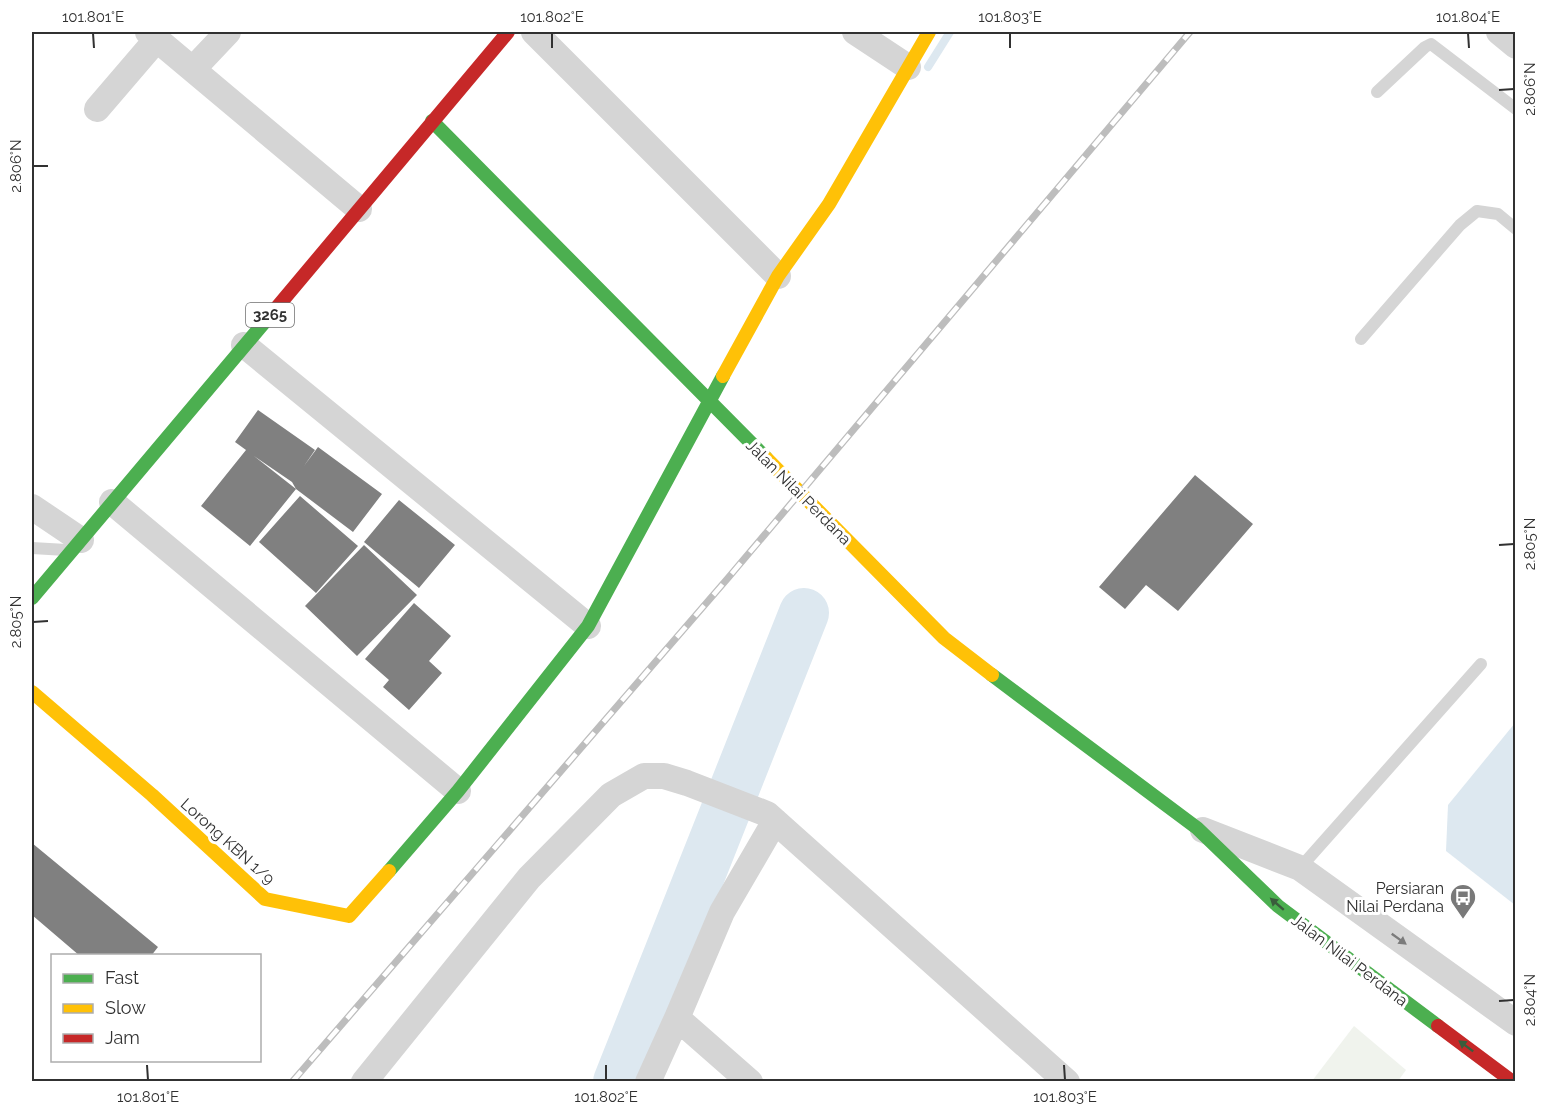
<svg xmlns="http://www.w3.org/2000/svg" width="1547" height="1113" font-family="Raleway,sans-serif">
  <rect width="100%" height="100%" fill="#fff"/>
  <path fill="#f0f3ed" d="M 1354,1026 L 1406,1070 L 1398,1081 L 1312,1081 Z"/>
  <path fill="#dde8f0" d="M 1515,723 L 1515,905 L 1446,851 L 1448,805 Z"/>
  <g fill="none" stroke-linecap="round" stroke-linejoin="round">
    <path stroke="#dde8f0" stroke-width="8" d="M 928,67 L 950,32"/>
    <path stroke="#dde8f0" stroke-width="50" d="M 618,1082 L 804,613"/>
  </g>
  <path fill="#808080" fill-rule="evenodd" d="M 258,410 L 315,450 L 304,466 L 318,447 L 382,494 L 353,532 L 296,489 L 250,546 L 201,506 L 246,450 L 235,442 ZM 254,456 L 292,482 L 296,489 Z
    M 1195,475 L 1253,524 L 1178,611 L 1146,585 L 1125,609 L 1099,587 Z
    M 300,496 L 358,546 L 316,593 L 259,542 Z
    M 399,500 L 455,545 L 419,588 L 364,542 Z
    M 364,545 L 417,595 L 357,656 L 305,606 Z
    M 414,603 L 451,636 L 429,661 L 442,673 L 409,710 L 383,687 L 389,680 L 365,659 Z
    M 32,843 L 158,947 L 151,956 L 80,956 L 32,915 Z"/>
  <g fill="none" stroke-linecap="round" stroke-linejoin="round">
    <path stroke="#d5d5d5" stroke-width="12" d="M 1377,92 L 1425,47 L 1431,44 L 1516,109
      M 1361,339 L 1460,225 L 1477,211 L 1498,214 L 1516,229
      M 32,548 L 66,550
      M 1300,868 L 1481,664"/>
    <path stroke="#d5d5d5" stroke-width="26" d="M 148,32 L 359,209
      M 534,32 L 778,276
      M 855,32 L 908,67
      M 1499,32 L 1516,46
      M 193,69 L 228,32
      M 97,109 L 157,39
      M 244,345 L 588,626
      M 112,502 L 458,791
      M 32,507 L 81,540
      M 1203,830 L 1300,868 L 1516,1023
      M 677,1018 L 750,1082
      M 364,1082 L 529,878 L 611,795 L 644,776 L 664,776 L 687,783 L 767,814 L 1067,1082
      M 648,1082 L 677,1018 L 722,912 L 775,821"/>
    <path stroke="#4caf50" stroke-width="14" d="M 432,121 L 766,458
      M 32,598 L 273,312
      M 992,675 L 1197,828 L 1278,906 L 1438,1026
      M 389,871 L 458,791 L 588,626 L 723,376"/>
    <path stroke="#ffc107" stroke-width="14" d="M 723,376 L 778,276 L 829,204 L 929,32
      M 766,458 L 944,638 L 992,675
      M 32,692 L 152,795 L 265,899 L 349,916 L 389,871"/>
    <path stroke="#c62828" stroke-width="14" d="M 273,312 L 508,32
      M 1438,1026 L 1513,1082"/>
    <g stroke="#bdbdbd" stroke-width="7">
      <path id="rail" d="M 292,1082 L 728,578 L 1190,32"/>
    </g>
    <use href="#rail" stroke="#fff" stroke-width="4.5" stroke-dasharray="14" stroke-linecap="butt"/>
  </g>
  <defs><path id="oneway-solid" d="M-6-.8H1V-3.2L6.5 0L1 3.2V.8H-6Z" transform="scale(1.5)"/></defs>
  <g fill="#3a5d3c">
    <use href="#oneway-solid" transform="translate(1277 904) rotate(-139)"/>
    <use href="#oneway-solid" transform="translate(1466 1046) rotate(-143)"/>
  </g>
  <use fill="#7b7b7b" href="#oneway-solid" transform="translate(1399 939) rotate(36)"/>
  <path fill="none" stroke="#313131" stroke-width="2" d="M 93,33 L 94,48M 552,33 L 552,48M 1010,33 L 1010,48M 1468,33 L 1469,48M 1499,90 L 1514,89M 33,166 L 48,166M 1499,545 L 1514,544M 33,622 L 48,621M 1499,1001 L 1514,1000M 147,1065 L 148,1080M 606,1065 L 606,1080M 1064,1065 L 1065,1080"/>
  <defs>
    <g id="bus-pin" transform="scale(1.35)"><path d="M0 17L-7.5 6A9.5 9.5 0 1 1 7.5 6Z" fill="#797979" stroke="#fff"/><path d="M-5-6H5V4H4V6H2V4H-2V6H-4V4H-5ZM-3.5-4V0h7V-4ZM-3.5 1.2v1.5H-2V1.2ZM2 1.2v1.5H3.5V1.2Z" fill="#fff"/></g>
  </defs>
  <g fill-rule="evenodd">
    <use href="#bus-pin" x="1463" y="897"/>
  </g>
  <g text-anchor="middle" stroke-width="6" stroke-linejoin="round" paint-order="stroke">
    <rect fill="#fff" stroke="#6f6f6f" stroke-width="1.5" x="246" y="303" width="48" height="24" rx="4.5"/>
    <g font-size="15" font-weight="bold" fill="#313131">
      <text x="270" y="320">3265</text>
    </g>
    <g font-size="16" fill="#313131" stroke="#fff">
      <text transform="translate(799 492) rotate(45)" y="6">Jalan Nilai Perdana</text>
      <text transform="translate(228 841) rotate(42)" y="6">Lorong KBN 1/9</text>
      <text transform="translate(1350 960) rotate(37)" y="6">Jalan Nilai Perdana</text>
    </g>
    <g font-size="16" fill="#313131" stroke="#fff" text-anchor="end">
      <text x="1444" y="894">Persiaran<tspan x="1444" dy="18">Nilai Perdana</tspan></text>
    </g>
  </g>
  <rect width="1547" height="1113" fill="none" stroke="#ffffff" stroke-width="66"/>
  <rect x="51" y="954" width="210" height="108" fill="#ffffff" stroke="#adadad" stroke-width="1.5"/>
  <rect x="63" y="974" width="30" height="9" fill="#4caf50" stroke="#adadad" stroke-width="1.5"/>
  <text x="105" y="984" font-size="18" fill="#313131">Fast</text>
  <rect x="63" y="1004" width="30" height="9" fill="#ffc107" stroke="#adadad" stroke-width="1.5"/>
  <text x="105" y="1014" font-size="18" fill="#313131">Slow</text>
  <rect x="63" y="1034" width="30" height="9" fill="#c62828" stroke="#adadad" stroke-width="1.5"/>
  <text x="105" y="1044" font-size="18" fill="#313131">Jam</text>
  <rect x="33" y="33" width="1481" height="1047" fill="none" stroke="#313131" stroke-width="2"/>
  <g font-size="15" text-anchor="middle" fill="#313131">
    <text x="93" y="22">101.801°E</text>
    <text x="552" y="22">101.802°E</text>
    <text x="1010" y="22">101.803°E</text>
    <text x="1468" y="22">101.804°E</text>
    <text transform="translate(1530 89) rotate(-90)" y="5">2.806°N</text>
    <text transform="translate(16 166) rotate(-90)" y="5">2.806°N</text>
    <text transform="translate(1530 544) rotate(-90)" y="5">2.805°N</text>
    <text transform="translate(16 622) rotate(-90)" y="5">2.805°N</text>
    <text transform="translate(1530 1000) rotate(-90)" y="5">2.804°N</text>
    <text x="148" y="1102">101.801°E</text>
    <text x="606" y="1102">101.802°E</text>
    <text x="1065" y="1102">101.803°E</text>
  </g>
</svg>
